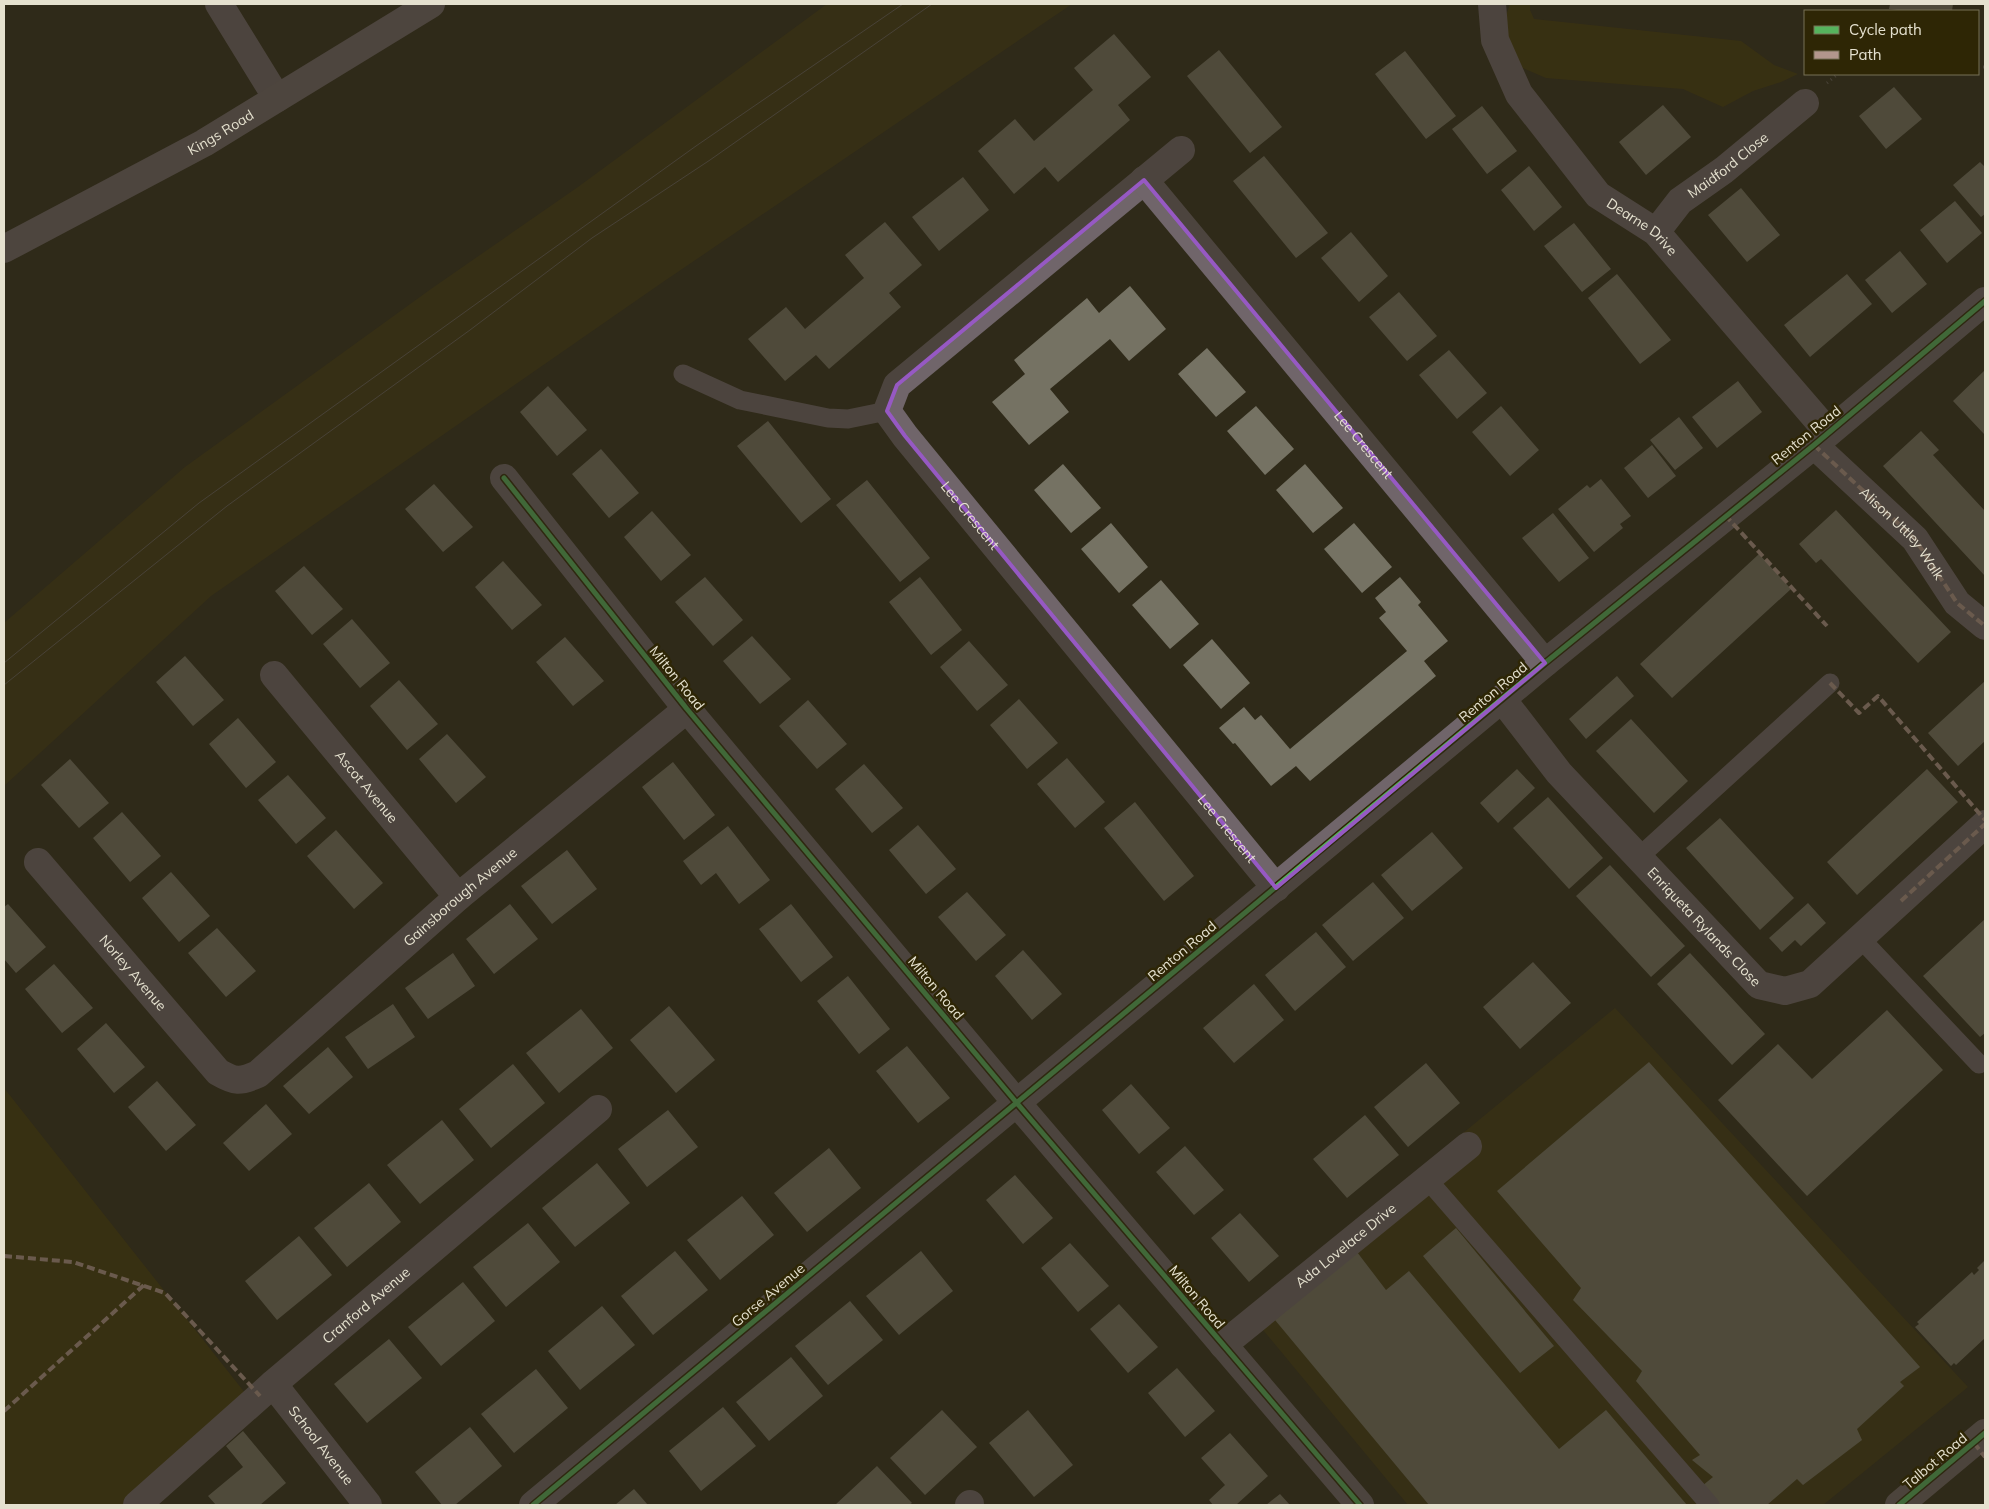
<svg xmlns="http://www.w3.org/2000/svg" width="1989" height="1509" font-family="Mulish,sans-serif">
  <rect width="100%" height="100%" fill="#2f2a19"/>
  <path fill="#3f3610" d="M 827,4 L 1072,4 L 660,284 L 211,596 L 4,786 L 4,623 L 185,467 L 431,289 L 578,187 Z
    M 1615,1008 L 1968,1387 L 1823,1505 L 1408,1505 L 1249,1313 L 1360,1218 Z"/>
  <path fill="#42380a" d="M 1510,4 L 1530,4 L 1530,10 L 1534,19 L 1741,41 L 1774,65 L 1798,74 L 1781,82 L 1753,91 L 1723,107 L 1683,89 L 1546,78 L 1523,68 L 1509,42 L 1504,22 Z
    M 4,1088 L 249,1398 L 125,1505 L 4,1505 Z"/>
  <path fill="#757263" d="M 1890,4 L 1953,4 L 1952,11 L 1906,11 L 1889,9 Z
    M 1114,34 L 1151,77 L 1118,105 L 1130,120 L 1058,182 L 1045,167 L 1014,194 L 978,151 L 1015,119 L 1034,141 L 1093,90 L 1074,68 Z
    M 1219,50 L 1282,127 L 1250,153 L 1187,76 Z
    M 1405,51 L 1456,116 L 1426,139 L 1375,74 Z
    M 1894,87 L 1922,119 L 1886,149 L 1859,116 Z
    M 1663,105 L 1691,137 L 1646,175 L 1619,142 Z
    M 1482,106 L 1517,151 L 1487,174 L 1452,129 Z
    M 1264,156 L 1328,233 L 1296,258 L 1233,181 Z
    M 1980,162 L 1985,167 L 1985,214 L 1981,217 L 1953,185 Z
    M 1529,166 L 1562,207 L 1534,231 L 1501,190 Z
    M 963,177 L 989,210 L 939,251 L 912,217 Z
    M 1741,188 L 1780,235 L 1747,262 L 1708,215 Z
    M 1955,201 L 1982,233 L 1947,263 L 1920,230 Z
    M 885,222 L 922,265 L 889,293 L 901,307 L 829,369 L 816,355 L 785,381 L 748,339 L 786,307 L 805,329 L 864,278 L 845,255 Z
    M 1574,223 L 1611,269 L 1582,292 L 1544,246 Z
    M 1351,232 L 1388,276 L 1359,302 L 1321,258 Z
    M 1900,251 L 1927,284 L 1892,313 L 1865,280 Z
    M 1617,274 L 1671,340 L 1640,364 L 1588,298 Z
    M 1847,274 L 1872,304 L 1810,357 L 1784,325 Z
    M 1130,286 L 1166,329 L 1129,361 L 1110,339 L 1050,389 L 1069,412 L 1029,445 L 992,402 L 1025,374 L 1014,360 L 1087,298 L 1099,313 Z
    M 1399,292 L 1437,336 L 1407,361 L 1369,317 Z
    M 1207,348 L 1246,392 L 1216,417 L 1178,374 Z
    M 1449,350 L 1487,393 L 1457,419 L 1419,375 Z
    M 1985,370 L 1985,433 L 1984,434 L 1953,401 Z
    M 1738,381 L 1762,412 L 1717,448 L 1692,417 Z
    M 548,386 L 587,430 L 557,456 L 520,412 Z
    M 1256,406 L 1294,449 L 1265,475 L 1227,431 Z
    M 1501,406 L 1539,450 L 1510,476 L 1472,432 Z
    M 1679,417 L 1703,448 L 1675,470 L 1650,440 Z
    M 768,421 L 831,499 L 801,523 L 737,446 Z
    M 1921,431 L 1939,450 L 1933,455 L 1985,511 L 1985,576 L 1883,466 Z
    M 1652,445 L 1676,476 L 1648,498 L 1624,468 Z
    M 601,449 L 639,493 L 609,518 L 572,474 Z
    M 1063,464 L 1101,508 L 1071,533 L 1034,490 Z
    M 1305,464 L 1343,508 L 1313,533 L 1276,490 Z
    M 1601,479 L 1631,516 L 1620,524 L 1623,528 L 1594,552 L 1558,509 L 1587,485 L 1590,488 Z
    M 867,480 L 930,558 L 900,582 L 836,505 Z
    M 434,484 L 473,527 L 443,552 L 405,509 Z
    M 1836,510 L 1951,632 L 1918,663 L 1821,559 L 1816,563 L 1799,544 Z
    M 652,511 L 691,555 L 661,581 L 624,537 Z
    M 1553,513 L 1589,558 L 1559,582 L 1522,538 Z
    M 1111,523 L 1148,567 L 1119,593 L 1081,549 Z
    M 1354,523 L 1392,567 L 1362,593 L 1324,549 Z
    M 1759,554 L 1791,589 L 1672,698 L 1640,664 Z
    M 503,561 L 542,605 L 512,630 L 475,587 Z
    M 304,566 L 343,609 L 312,635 L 275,591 Z
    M 705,577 L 743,620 L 713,646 L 675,602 Z
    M 920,577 L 962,630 L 931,655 L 889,602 Z
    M 1400,577 L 1421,602 L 1418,605 L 1448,641 L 1424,661 L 1436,676 L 1310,781 L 1296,766 L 1271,786 L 1235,743 L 1233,744 L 1219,728 L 1244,707 L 1255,720 L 1261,715 L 1290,749 L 1407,651 L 1379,618 L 1386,612 L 1375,598 Z
    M 1161,580 L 1199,624 L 1170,649 L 1132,605 Z
    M 352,619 L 390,663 L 360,688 L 323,644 Z
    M 752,636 L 791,679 L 760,704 L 723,661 Z
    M 565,637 L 604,681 L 573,706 L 536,662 Z
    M 1212,639 L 1250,683 L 1221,709 L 1183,665 Z
    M 969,641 L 1008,685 L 977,711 L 940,667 Z
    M 185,656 L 224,700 L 193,726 L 156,682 Z
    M 1617,676 L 1634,696 L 1586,739 L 1569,719 Z
    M 399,680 L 438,724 L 407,750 L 370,706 Z
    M 1985,681 L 1985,741 L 1958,766 L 1928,733 Z
    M 1019,699 L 1058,743 L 1027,769 L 990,725 Z
    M 808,700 L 847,744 L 817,769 L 779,726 Z
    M 238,718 L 276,762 L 246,788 L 209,744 Z
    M 1631,719 L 1688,781 L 1654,813 L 1596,751 Z
    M 447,734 L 486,777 L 456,803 L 419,759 Z
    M 1067,758 L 1105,802 L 1075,828 L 1037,784 Z
    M 70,759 L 109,803 L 79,828 L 41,785 Z
    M 673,762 L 715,815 L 684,840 L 642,787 Z
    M 864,764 L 903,808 L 872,833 L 835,789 Z
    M 1517,769 L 1535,788 L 1498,823 L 1480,803 Z
    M 1927,769 L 1958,802 L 1857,895 L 1827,862 Z
    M 288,775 L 326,818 L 296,844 L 258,800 Z
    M 1548,797 L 1603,858 L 1569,889 L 1513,828 Z
    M 1135,802 L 1194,876 L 1164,901 L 1104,828 Z
    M 122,812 L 161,856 L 130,882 L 93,838 Z
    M 1720,818 L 1794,898 L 1760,930 L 1686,848 Z
    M 918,825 L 956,869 L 926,894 L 889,850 Z
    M 728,826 L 770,880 L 739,904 L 716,873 L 701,885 L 683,861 Z
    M 336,830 L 383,883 L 354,909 L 307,856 Z
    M 1432,832 L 1463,868 L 1412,911 L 1381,875 Z
    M 567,850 L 597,889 L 552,924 L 521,886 Z
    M 1610,865 L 1685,946 L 1651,977 L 1576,896 Z
    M 171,872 L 210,916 L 179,942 L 142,898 Z
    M 1373,882 L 1404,918 L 1353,961 L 1322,925 Z
    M 967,892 L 1006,935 L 976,961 L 938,917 Z
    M 1808,903 L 1826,923 L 1801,946 L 1795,940 L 1782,952 L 1769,938 Z
    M 8,904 L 46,947 L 16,973 L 4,959 L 4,907 Z
    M 510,904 L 538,939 L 494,974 L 466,939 Z
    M 791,904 L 833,957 L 801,982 L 759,929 Z
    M 1985,919 L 1985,1033 L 1980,1037 L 1923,976 Z
    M 217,928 L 256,971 L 226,997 L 188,953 Z
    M 1316,932 L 1346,967 L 1295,1011 L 1265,975 Z
    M 1023,950 L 1062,994 L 1032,1020 L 995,976 Z
    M 453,953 L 475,986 L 428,1019 L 405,988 Z
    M 1690,953 L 1765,1034 L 1732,1065 L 1657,984 Z
    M 1533,962 L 1571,1003 L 1520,1049 L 1483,1007 Z
    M 54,964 L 93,1008 L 62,1033 L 25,989 Z
    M 848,976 L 890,1029 L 859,1054 L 817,1001 Z
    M 1254,984 L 1284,1020 L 1234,1063 L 1203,1028 Z
    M 393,1004 L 415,1037 L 368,1069 L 345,1037 Z
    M 669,1006 L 715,1060 L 676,1093 L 630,1040 Z
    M 581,1009 L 613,1048 L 559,1093 L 526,1053 Z
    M 1887,1010 L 1943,1070 L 1807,1196 L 1718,1100 L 1778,1044 L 1812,1079 Z
    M 106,1023 L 145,1067 L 114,1093 L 77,1049 Z
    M 907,1046 L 950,1098 L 918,1123 L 876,1071 Z
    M 328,1047 L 353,1077 L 309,1114 L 283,1086 Z
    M 1649,1062 L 1920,1367 L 1900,1382 L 1904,1386 L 1857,1429 L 1862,1440 L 1803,1485 L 1797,1479 L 1767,1505 L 1720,1505 L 1702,1486 L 1713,1477 L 1692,1460 L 1700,1455 L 1636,1381 L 1642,1371 L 1573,1300 L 1581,1288 L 1497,1191 Z
    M 1426,1063 L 1460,1103 L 1408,1147 L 1374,1107 Z
    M 513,1064 L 545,1103 L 491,1148 L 459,1109 Z
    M 157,1081 L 196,1125 L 166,1151 L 128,1107 Z
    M 1131,1084 L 1170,1128 L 1139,1154 L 1102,1110 Z
    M 266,1104 L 292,1134 L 249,1171 L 223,1143 Z
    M 668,1110 L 698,1147 L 647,1187 L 618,1149 Z
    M 1365,1115 L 1399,1155 L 1347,1198 L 1313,1159 Z
    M 442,1120 L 474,1160 L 420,1204 L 387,1165 Z
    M 1185,1146 L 1224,1190 L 1194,1215 L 1156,1172 Z
    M 829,1148 L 861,1188 L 807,1232 L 774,1193 Z
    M 597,1163 L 630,1203 L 575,1247 L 542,1208 Z
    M 1015,1175 L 1053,1218 L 1023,1244 L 986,1200 Z
    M 369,1183 L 401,1222 L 347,1267 L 314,1228 Z
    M 742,1196 L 774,1235 L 720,1280 L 687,1240 Z
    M 1240,1213 L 1279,1256 L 1249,1282 L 1211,1238 Z
    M 528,1223 L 560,1262 L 506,1307 L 473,1267 Z
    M 1456,1228 L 1554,1346 L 1520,1373 L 1423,1256 Z
    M 299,1236 L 332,1275 L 277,1320 L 245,1281 Z
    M 1070,1243 L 1109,1286 L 1078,1312 L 1041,1268 Z
    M 675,1251 L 708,1290 L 653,1335 L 621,1296 Z
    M 921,1251 L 953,1291 L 899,1335 L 866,1296 Z
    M 1357,1252 L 1386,1290 L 1409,1271 L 1559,1449 L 1606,1410 L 1687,1505 L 1429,1505 L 1275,1320 Z
    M 1985,1260 L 1985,1338 L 1956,1365 L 1954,1363 L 1951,1366 L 1915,1327 L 1919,1324 L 1917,1322 L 1972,1272 L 1974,1275 L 1979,1270 L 1977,1268 Z
    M 463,1282 L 495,1321 L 441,1366 L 408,1327 Z
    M 850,1301 L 883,1340 L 828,1385 L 795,1346 Z
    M 1119,1304 L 1158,1347 L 1128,1373 L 1090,1329 Z
    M 602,1306 L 635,1345 L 580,1390 L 548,1351 Z
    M 389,1339 L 422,1378 L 367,1423 L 334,1384 Z
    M 791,1357 L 823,1396 L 769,1441 L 736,1402 Z
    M 1177,1368 L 1215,1411 L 1185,1437 L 1148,1393 Z
    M 536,1369 L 568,1408 L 514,1453 L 481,1414 Z
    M 723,1407 L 756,1446 L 701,1491 L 669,1451 Z
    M 942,1410 L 977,1447 L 925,1495 L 890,1458 Z
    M 1028,1410 L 1073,1465 L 1034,1497 L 989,1443 Z
    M 470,1427 L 502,1466 L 455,1505 L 442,1505 L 415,1472 Z
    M 243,1431 L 286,1483 L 260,1505 L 216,1505 L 208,1496 L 243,1467 L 226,1446 Z
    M 1230,1433 L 1268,1476 L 1236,1505 L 1213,1505 L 1209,1500 L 1225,1485 L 1201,1458 Z
    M 877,1466 L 912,1503 L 909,1505 L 835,1505 Z
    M 634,1489 L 648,1505 L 615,1505 Z
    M 1280,1494 L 1290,1505 L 1266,1505 Z"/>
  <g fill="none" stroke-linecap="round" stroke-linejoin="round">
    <path stroke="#66605c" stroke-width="3" stroke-dasharray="1 4" stroke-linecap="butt" d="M 1978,67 L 1985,67
      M 1827,83 L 1838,74"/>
    <path stroke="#70656a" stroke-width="19" d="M 683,374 L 740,400 L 828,418 L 848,419 L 887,411
      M 1639,857 L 1830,683
      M 1860,938 L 1979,1064
      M 1427,1179 L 1710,1505"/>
    <g stroke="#70656a" stroke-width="28">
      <path d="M 219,4 L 277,98"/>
      <path id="s1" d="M 1492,4 L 1495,40 L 1519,94 L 1598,195 L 1656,232 L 1828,432"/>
      <path id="s2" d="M 1181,150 L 897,385 L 887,411 L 905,436 L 1276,888"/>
      <path id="s3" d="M 1144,180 L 1545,663"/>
      <path id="s4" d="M 1656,232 L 1680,201 L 1724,170 L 1805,103"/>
      <path d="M 1814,445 L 1915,539 L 1957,603 L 1985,626"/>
      <path d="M 504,478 L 687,709 L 1016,1102 L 1360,1505"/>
      <path id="s5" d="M 274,675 L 458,897"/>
      <path id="s6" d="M 1502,699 L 1559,773 L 1759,985 L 1785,991 L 1810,984 L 1985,824"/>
      <path id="s7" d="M 38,862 L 218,1072 C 235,1082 240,1082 258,1074 L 458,897 L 687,709"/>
      <path id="s8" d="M 1223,1345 L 1468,1146"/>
      <path id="s9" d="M 273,1384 L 368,1505"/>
      <path id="s10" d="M 137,1505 L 273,1384 L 598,1109"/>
      <path d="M 533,1505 L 1545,663 L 1814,445 L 1985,301"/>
      <path d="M 969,1505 L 970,1504"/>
    </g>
    <path stroke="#71666a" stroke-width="28" id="s11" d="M 4,249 L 204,143 L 431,4"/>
    <path stroke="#706466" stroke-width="28" d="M 1899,1505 L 1985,1433"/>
    <path stroke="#665f5b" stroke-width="1" d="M 4,663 L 199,503 L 696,146 L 903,4
      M 4,685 L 227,506 L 470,330 L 592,238 L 710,160 L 932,4"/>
    <g stroke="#b2968c" stroke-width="4" stroke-dasharray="8 4" stroke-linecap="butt">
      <path id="s12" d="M 1814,445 L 1915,539 L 1957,603 L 1985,626"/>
      <path d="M 1725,515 L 1827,626"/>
      <path d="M 1830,683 L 1859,713 L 1878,696 L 1985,820"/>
      <path d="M 1901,901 L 1985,824"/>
      <path d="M 4,1256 L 73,1262 L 165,1293 L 260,1396"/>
      <path d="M 4,1411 L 144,1285"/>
      <path d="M 1974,1443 L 1985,1457"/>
    </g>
    <g stroke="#2e2605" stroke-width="8">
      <path id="cycleway" d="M 504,478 L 687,709 L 1016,1102 L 1360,1505
        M 533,1505 L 1545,663 L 1814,445 L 1985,301
        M 1899,1505 L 1985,1433"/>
    </g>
    <use href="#cycleway" stroke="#56b35d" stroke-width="5"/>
  </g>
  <path d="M0 0H1989V1509H0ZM 1144,180 L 1545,663 L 1276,888 L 905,436 L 887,411 L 897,385 Z" fill="#2f2a19" fill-opacity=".55" fill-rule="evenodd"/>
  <path fill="none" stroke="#9659c3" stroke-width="4" stroke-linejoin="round" d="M 1144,180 L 1545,663 L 1276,888 L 905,436 L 887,411 L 897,385 Z"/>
  <g text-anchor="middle" stroke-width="5" stroke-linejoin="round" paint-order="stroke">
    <g font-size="14" fill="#e5e1cf" stroke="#2e2605">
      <text dy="5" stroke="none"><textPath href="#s11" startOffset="246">Kings Road</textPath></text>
      <text dy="5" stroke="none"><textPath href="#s4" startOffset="99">Maidford Close</textPath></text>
      <text dy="5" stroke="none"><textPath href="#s1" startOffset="278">Dearne Drive</textPath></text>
      <text transform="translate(1806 435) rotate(-39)" y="5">Renton Road</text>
      <text dy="5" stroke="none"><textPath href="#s3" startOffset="344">Lee Crescent</textPath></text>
      <text dy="5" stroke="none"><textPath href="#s2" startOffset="530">Lee Crescent</textPath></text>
      <text dy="5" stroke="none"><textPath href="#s12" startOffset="125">Alison Uttley Walk</textPath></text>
      <text transform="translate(677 678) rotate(51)" y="5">Milton Road</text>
      <text transform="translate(1493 692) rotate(-40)" y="5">Renton Road</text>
      <text dy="5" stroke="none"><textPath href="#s5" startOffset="145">Ascot Avenue</textPath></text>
      <text dy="5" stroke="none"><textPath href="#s2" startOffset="935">Lee Crescent</textPath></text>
      <text dy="5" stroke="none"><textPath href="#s7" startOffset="588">Gainsborough Avenue</textPath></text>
      <text dy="5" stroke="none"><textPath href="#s6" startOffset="305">Enriqueta Rylands Close</textPath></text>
      <text transform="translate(1182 951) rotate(-40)" y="5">Renton Road</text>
      <text dy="5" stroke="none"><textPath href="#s7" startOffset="146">Norley Avenue</textPath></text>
      <text transform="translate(936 988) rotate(50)" y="5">Milton Road</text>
      <text dy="5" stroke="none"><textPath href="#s8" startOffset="158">Ada Lovelace Drive</textPath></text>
      <text transform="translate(768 1295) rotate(-40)" y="5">Gorse Avenue</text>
      <text transform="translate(1197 1297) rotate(50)" y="5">Milton Road</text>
      <text dy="5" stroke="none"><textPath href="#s10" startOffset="304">Cranford Avenue</textPath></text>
      <text dy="5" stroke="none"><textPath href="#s9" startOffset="78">School Avenue</textPath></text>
      <text transform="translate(1935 1461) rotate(-40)" y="5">Talbot Road</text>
    </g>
  </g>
  <rect width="1989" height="1509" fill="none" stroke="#e5e1cf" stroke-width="10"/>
  <rect x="1804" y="10" width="175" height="65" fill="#2e2605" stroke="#777156"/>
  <rect x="1814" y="26" width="25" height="8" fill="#56b35d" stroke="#777156"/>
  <text x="1849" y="35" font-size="15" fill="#e5e1cf">Cycle path</text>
  <rect x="1814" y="51" width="25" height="8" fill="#b2968c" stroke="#777156"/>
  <text x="1849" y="60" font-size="15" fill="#e5e1cf">Path</text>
</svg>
